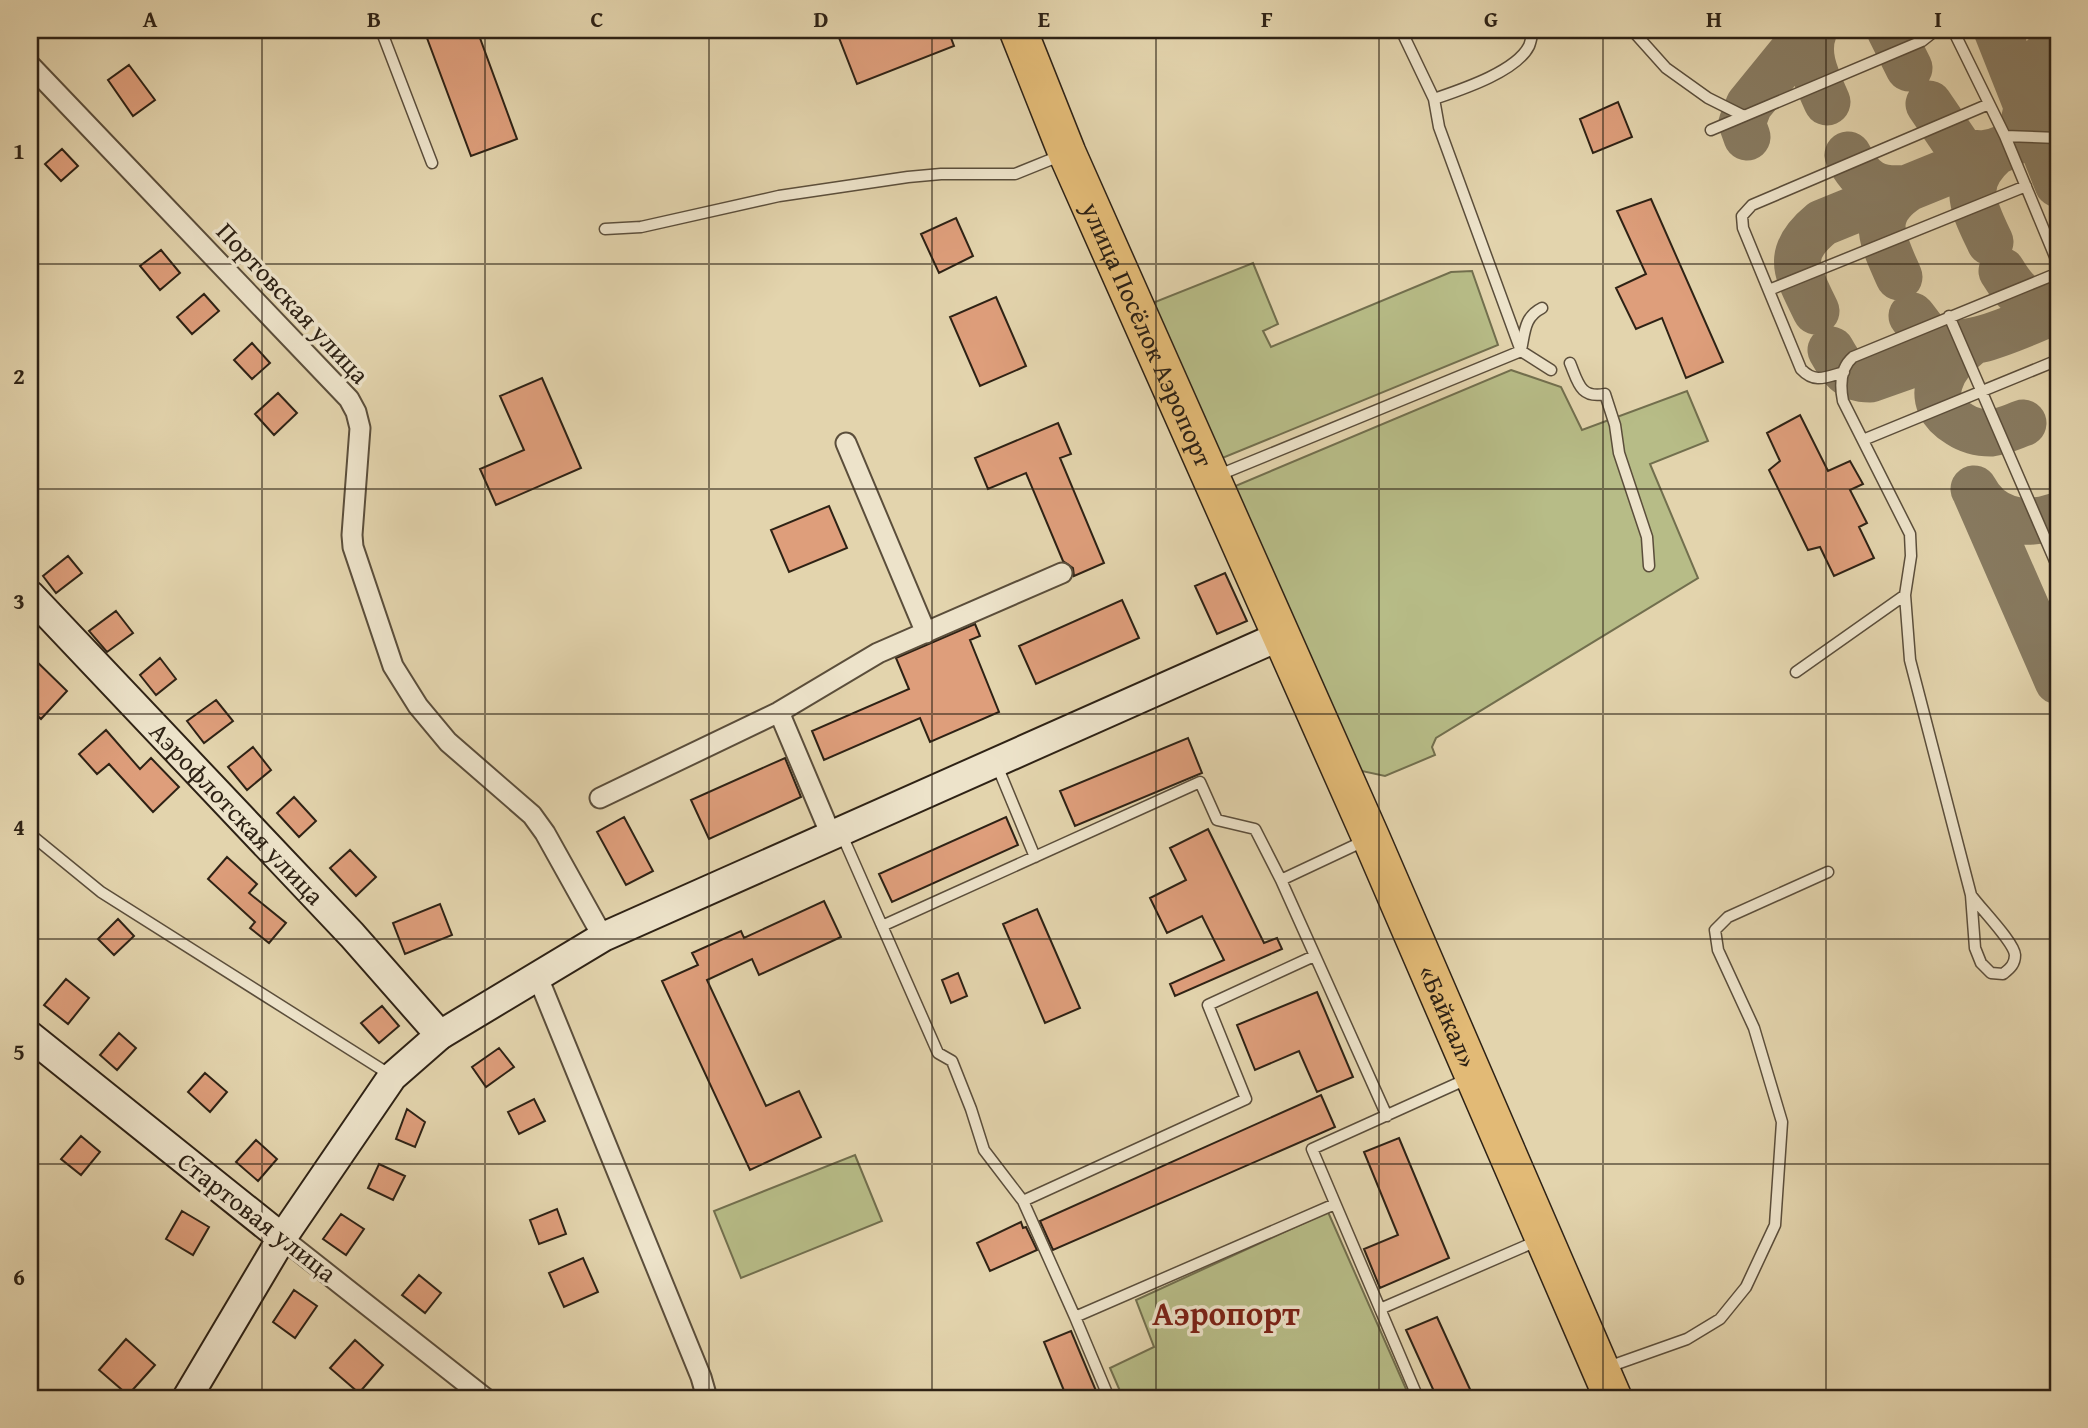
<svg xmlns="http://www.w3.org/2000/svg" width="2088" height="1428" font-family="'Gentium Book Plus',serif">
  <rect width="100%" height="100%" fill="#e3d4ad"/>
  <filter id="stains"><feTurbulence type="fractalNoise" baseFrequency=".00286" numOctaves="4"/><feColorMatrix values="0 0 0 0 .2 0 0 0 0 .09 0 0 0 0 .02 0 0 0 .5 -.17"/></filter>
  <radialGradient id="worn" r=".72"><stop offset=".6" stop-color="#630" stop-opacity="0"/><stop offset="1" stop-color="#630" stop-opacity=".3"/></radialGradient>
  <path fill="#b7bc87" stroke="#726f4e" stroke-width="2" d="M 1253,263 L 1278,324 L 1263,331 L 1271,347 L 1451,272 L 1472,271 L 1498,345 L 1220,459 L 1150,304 Z
    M 1511,370 L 1561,387 L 1582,430 L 1687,391 L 1708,441 L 1650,464 L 1698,578 L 1436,738 L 1432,747 L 1435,755 L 1385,776 L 1357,770 L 1233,487 Z
    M 855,1155 L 882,1221 L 741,1278 L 714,1211 Z
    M 1328,1212 L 1410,1398 L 1123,1398 L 1110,1368 L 1154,1347 L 1136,1300 Z"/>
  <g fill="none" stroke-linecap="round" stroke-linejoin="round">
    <path stroke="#887b61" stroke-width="47" d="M 1814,30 C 1804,55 1817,79 1827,102
      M 1890,30 L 1909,68
      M 1997,30 L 2058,184
      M 1929,104 L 1961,151 C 1977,155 1989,155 2004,148 C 2031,135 2025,98 2033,74 C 2037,61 2048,52 2058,45
      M 1747,137 L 1742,123 L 1749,105 L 1810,30
      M 1848,155 C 1861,182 1877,192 1908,188
      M 2002,271 C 2017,296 2029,306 2058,308
      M 1899,277 C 1883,240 1867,215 1908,188
      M 1816,311 C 1798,273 1783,255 1822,223 L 1994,153 C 1960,184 1973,206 1990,242
      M 1912,316 C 1918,323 1923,332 1930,337 C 1962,357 2025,322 2058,310
      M 1831,350 C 1841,368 1848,379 1870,379 L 1969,344 C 1942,365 1920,401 1959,424 C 1968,430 1980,433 1991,433 C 2002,432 2012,427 2023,423
      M 1974,489 C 1990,520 2022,527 2053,517
      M 1976,493 L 2058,681"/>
  </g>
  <path fill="#de9e7b" stroke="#2e2215" stroke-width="2" d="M 424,30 L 477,30 L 517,139 L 471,156 Z
    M 836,30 L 948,30 L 954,46 L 857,84 Z
    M 129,65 L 155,100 L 133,116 L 108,80 Z
    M 1618,102 L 1632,137 L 1593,153 L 1580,119 Z
    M 62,149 L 78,166 L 61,181 L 45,164 Z
    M 1651,199 L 1723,362 L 1686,378 L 1662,318 L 1636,329 L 1616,288 L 1646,274 L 1617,211 Z
    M 956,218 L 973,256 L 939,273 L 921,234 Z
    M 161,250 L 180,273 L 160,290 L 140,266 Z
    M 204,294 L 219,311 L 192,334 L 177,317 Z
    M 996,297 L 1026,366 L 980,386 L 950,317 Z
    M 252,343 L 270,363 L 252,379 L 234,360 Z
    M 542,378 L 581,468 L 496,505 L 480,469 L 524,450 L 500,396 Z
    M 278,393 L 297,413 L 274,435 L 255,414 Z
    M 1800,415 L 1828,471 L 1850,461 L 1863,484 L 1850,490 L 1867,523 L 1859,527 L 1874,558 L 1834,576 L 1820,547 L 1808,550 L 1769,470 L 1780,461 L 1767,433 Z
    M 1058,423 L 1071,454 L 1060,458 L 1104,563 L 1074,576 L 1073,568 L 1063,561 L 1026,473 L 988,489 L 975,458 Z
    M 829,506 L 847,548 L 789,572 L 771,530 Z
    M 68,556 L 82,573 L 56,593 L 43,576 Z
    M 1225,573 L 1247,621 L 1217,634 L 1195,586 Z
    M 1122,600 L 1139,638 L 1036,684 L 1019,646 Z
    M 116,611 L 133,633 L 107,652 L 89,631 Z
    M 975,624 L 980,636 L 970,640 L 999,712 L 930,742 L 920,718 L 824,760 L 812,731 L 909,689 L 896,658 Z
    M 30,655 L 67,691 L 41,719 L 30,709 Z
    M 160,658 L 176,679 L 156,695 L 140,675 Z
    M 216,700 L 233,721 L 204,743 L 187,721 Z
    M 106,730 L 140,769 L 151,758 L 179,787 L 153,812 L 109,764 L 97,774 L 79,754 Z
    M 1188,738 L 1202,773 L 1075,826 L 1060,791 Z
    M 253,747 L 271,770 L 247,790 L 228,767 Z
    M 785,758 L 801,797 L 709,839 L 691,800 Z
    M 294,797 L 316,821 L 299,837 L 277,813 Z
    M 624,817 L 653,871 L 626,885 L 597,832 Z
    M 1006,817 L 1018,845 L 892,902 L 879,874 Z
    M 1208,829 L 1264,943 L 1277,938 L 1282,949 L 1175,996 L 1170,984 L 1224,960 L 1202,916 L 1167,933 L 1150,898 L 1186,880 L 1170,848 Z
    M 350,850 L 376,877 L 356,896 L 330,868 Z
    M 227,857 L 257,884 L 249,893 L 286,923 L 269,943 L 250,928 L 255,922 L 208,879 Z
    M 824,901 L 841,937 L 759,975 L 752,959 L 707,980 L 766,1106 L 799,1091 L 821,1137 L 750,1170 L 662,981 L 698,965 L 692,953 L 741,931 L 744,938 Z
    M 440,904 L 452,935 L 405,954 L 393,923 Z
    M 1037,909 L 1080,1008 L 1045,1023 L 1003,924 Z
    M 118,919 L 134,936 L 114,955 L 98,939 Z
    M 958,973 L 967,996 L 951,1003 L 942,980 Z
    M 66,979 L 89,998 L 68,1024 L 44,1005 Z
    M 1317,992 L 1353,1077 L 1317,1092 L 1299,1051 L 1255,1070 L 1237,1025 Z
    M 382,1006 L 399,1026 L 379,1043 L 361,1023 Z
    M 119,1033 L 136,1048 L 117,1070 L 100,1055 Z
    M 499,1048 L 514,1067 L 486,1087 L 472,1067 Z
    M 205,1073 L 227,1092 L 210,1112 L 188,1092 Z
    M 1321,1095 L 1335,1127 L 1053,1250 L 1040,1221 Z
    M 534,1099 L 545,1121 L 519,1134 L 508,1112 Z
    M 407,1109 L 425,1122 L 415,1147 L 396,1139 Z
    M 81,1136 L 100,1152 L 81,1175 L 61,1159 Z
    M 1399,1138 L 1449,1258 L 1380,1288 L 1364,1249 L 1398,1235 L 1364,1152 Z
    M 256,1140 L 277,1159 L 258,1181 L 236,1162 Z
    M 379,1164 L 405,1176 L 393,1200 L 368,1188 Z
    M 557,1209 L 566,1234 L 539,1244 L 530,1220 Z
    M 182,1211 L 209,1227 L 193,1255 L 166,1239 Z
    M 341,1214 L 364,1229 L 346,1255 L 323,1239 Z
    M 1021,1222 L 1023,1228 L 1026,1227 L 1037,1250 L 990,1271 L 977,1243 Z
    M 583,1258 L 598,1292 L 564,1307 L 549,1273 Z
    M 419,1275 L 441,1293 L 425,1313 L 402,1295 Z
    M 294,1290 L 317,1306 L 295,1338 L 273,1322 Z
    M 1437,1317 L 1474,1398 L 1437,1398 L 1406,1330 Z
    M 1071,1331 L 1099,1398 L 1067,1398 L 1044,1342 Z
    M 126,1339 L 155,1365 L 128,1395 L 99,1370 Z
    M 355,1340 L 383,1365 L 359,1393 L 330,1368 Z"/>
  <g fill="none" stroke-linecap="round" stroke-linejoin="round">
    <g stroke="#5b4e3b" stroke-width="13">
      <path id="lane" d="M 381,30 L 432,163
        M 1401,30 L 1434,99 L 1439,127 L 1521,351
        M 1632,30 L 1666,68 L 1708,98 L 1744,116
        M 1953,30 L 2005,136 L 2056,259 L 2058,276
        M 1434,99 C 1460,90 1516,72 1529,46 C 1531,41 1532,35 1533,30
        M 1711,130 L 1922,41 L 1936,30
        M 2005,136 L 2058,138
        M 605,229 L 641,227 L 779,196 L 908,177 L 941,174 L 1015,174 L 1062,155
        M 1769,290 L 2026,186
        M 1949,316 L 2058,568
        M 1521,350 C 1525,332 1524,317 1542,308
        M 1570,363 C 1578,382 1580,399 1605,394 L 1615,425 L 1619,453 L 1647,537 L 1649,566
        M 1844,372 C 1826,377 1815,384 1801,369 L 1743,228 L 1742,216 L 1752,205 L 1989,104
        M 1863,440 L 2058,360
        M 1219,475 L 1521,351 L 1551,370
        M 1796,672 L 1905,595
        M 996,763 L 1035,857
        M 30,834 L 101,892 L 389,1074
        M 842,835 L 938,1053 L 952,1061 L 971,1109 L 984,1150 L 1023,1201
        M 1364,841 L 1281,880 L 1387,1116
        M 1971,895 C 1980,908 2014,942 2015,955 C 2015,965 2009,969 2003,974 L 1991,973 L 1981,963 L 1975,948 L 1971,895 L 1910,660 L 1905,595 L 1911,556 L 1910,534 L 1843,401 C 1840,386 1840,368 1853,357 L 2058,273
        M 882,926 L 1200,782 L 1217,820 L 1255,829 L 1281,880
        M 1380,1309 L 1537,1241
        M 1075,1317 L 1023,1201 L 1246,1099 L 1208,1005 L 1314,956
        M 1608,1367 L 1687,1339 L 1720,1319 L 1746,1287 L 1775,1225 L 1782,1122 L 1754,1028 L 1718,950 L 1715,930 L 1728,917 L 1828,872
        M 1109,1398 L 1075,1317 L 1335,1204
        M 1418,1398 L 1312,1149 L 1467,1079"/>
    </g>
    <g stroke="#5b4e3b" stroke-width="23">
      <path id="street" d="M 30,65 L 349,399 L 356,412 L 360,428 L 352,535 L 353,547 L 393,666 L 418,706 L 448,742 L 532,815 L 545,833 L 603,937
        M 846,443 L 926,633
        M 600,798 L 779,712
        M 831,835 L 779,712 L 878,653 L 1062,573
        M 537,975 L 701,1377 L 707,1398
        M 282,1238 L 485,1398"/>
    </g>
    <g stroke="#2e2215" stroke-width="32">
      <g id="secondary">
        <path id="s1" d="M 30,595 L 352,935 L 440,1035"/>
        <path d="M 30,1036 L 282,1238"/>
        <path d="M 187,1398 L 282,1238 L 392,1077 L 440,1035 L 603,937 L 1280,636"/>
      </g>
    </g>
    <g stroke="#2e2215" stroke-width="40">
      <g id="highway">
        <path id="s2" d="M 1018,30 L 1067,153 L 1371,838 L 1613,1398"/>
      </g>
    </g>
    <use href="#lane" stroke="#ede3ca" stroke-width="10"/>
    <use href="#street" stroke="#ede3ca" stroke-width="19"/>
    <use href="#secondary" stroke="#ede3ca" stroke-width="28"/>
    <use href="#highway" stroke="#e2ba76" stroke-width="37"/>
  </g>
  <path fill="none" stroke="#2e2215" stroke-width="2" stroke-opacity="0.55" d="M 262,30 L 262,1398M 485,30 L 485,1398M 709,30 L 709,1398M 932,30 L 932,1398M 1156,30 L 1156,1398M 1379,30 L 1379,1398M 1603,30 L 1603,1398M 1826,30 L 1826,1398M 30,264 L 2058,264M 30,489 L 2058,489M 30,714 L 2058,714M 30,939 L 2058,939M 30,1164 L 2058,1164"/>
  <g text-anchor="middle" stroke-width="7" stroke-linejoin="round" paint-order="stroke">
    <g font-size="26" fill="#2e2215" stroke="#ede3ca">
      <text transform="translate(293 303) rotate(47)" y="9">Портовская улица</text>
      <text dy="9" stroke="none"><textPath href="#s2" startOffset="331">улица Посёлок Аэропорт</textPath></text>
      <text dy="9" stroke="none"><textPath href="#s1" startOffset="301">Аэрофлотская улица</textPath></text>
      <text dy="9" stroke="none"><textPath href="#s2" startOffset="1076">«Байкал»</textPath></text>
      <text transform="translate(257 1217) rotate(38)" y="9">Стартовая улица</text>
    </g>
    <g font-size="33" font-weight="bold" fill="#7a1f14" stroke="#ede3ca">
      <text x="1226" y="1325">Аэропорт</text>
    </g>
  </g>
  <rect width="2088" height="1428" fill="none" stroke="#e3d4ad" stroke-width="77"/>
  <rect x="38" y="38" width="2012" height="1352" fill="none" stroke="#2e2215" stroke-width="2.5"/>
  <g font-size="23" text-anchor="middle" font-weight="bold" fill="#2e2215">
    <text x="150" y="27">A</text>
    <text x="374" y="27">B</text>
    <text x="597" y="27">C</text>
    <text x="821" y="27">D</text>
    <text x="1044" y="27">E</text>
    <text x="1267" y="27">F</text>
    <text x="1491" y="27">G</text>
    <text x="1714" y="27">H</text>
    <text x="1938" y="27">I</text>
    <text x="19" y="159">1</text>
    <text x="19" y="384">2</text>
    <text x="19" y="609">3</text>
    <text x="19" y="835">4</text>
    <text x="19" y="1060">5</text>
    <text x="19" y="1285">6</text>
  </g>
  <rect width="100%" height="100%" filter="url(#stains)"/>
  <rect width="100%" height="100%" fill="url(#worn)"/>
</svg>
